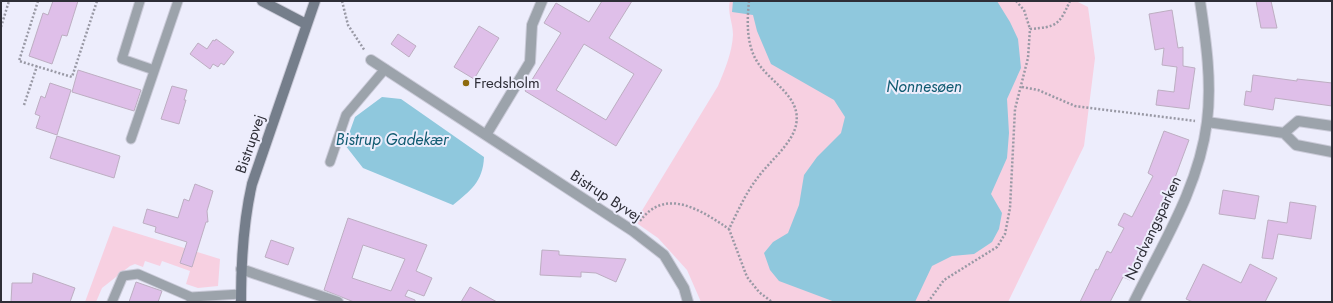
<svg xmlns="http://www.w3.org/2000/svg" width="1333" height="303" font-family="Jost,sans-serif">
  <rect width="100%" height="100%" fill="#ededfc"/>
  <path fill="#f7d0e1" d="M 730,1 L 1076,1 L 1088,7 L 1095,58 L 1084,146 L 1008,302 L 701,302 L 687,270 L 658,238 L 635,222 L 718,86 C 725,69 732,53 733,35 C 733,23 727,12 730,1 Z
    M 113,226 L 220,259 L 218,286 L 198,288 L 186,284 L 190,271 L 162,261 L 160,266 L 145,261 L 143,267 L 135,264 L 130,266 L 102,288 L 96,302 L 85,302 Z"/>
  <path fill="#8fc8dd" d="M 733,1 L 997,1 L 1010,22 L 1018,39 L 1021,68 L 1007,99 L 1009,133 L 1007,158 L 991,194 L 1002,213 L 999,229 L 992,242 L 974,254 L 952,256 L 932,266 L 915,302 L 835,302 L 779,281 L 770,270 L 764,253 L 773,242 L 788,233 L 799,205 L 804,175 L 817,157 L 841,133 L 845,117 L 834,100 L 771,64 L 757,31 L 753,15 L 732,12 Z
    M 382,97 L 401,99 L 484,157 C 483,182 470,191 453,205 L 363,168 L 345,145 L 355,117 Z"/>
  <path fill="#dfbfe9" stroke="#bdaec2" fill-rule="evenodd" d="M 53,1 L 78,1 L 67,36 L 62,35 L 52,64 L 29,56 L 43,13 L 48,15 Z
    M 602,1 L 632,1 L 609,38 L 662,70 L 616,146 L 525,91 L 561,33 L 544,23 L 556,3 L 589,22 ZM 584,44 L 634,74 L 606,120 L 556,90 Z
    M 1256,1 L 1271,1 L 1277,28 L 1261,28 Z
    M 1172,10 L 1178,48 L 1183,47 L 1183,66 L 1195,68 L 1189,109 L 1156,105 L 1158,90 L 1174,92 L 1177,67 L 1162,65 L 1164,48 L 1155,50 L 1149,14 Z
    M 479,26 L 499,38 L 474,79 L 454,67 Z
    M 398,34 L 416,46 L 409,57 L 391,44 Z
    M 216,39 L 234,52 L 224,65 L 221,63 L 218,67 L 213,64 L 210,69 L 190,54 L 198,43 L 207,49 L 213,40 L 215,41 Z
    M 78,70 L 141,90 L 134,111 L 72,92 Z
    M 1253,75 L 1297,81 L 1297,79 L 1332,83 L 1332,106 L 1275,98 L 1273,110 L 1244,105 L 1246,91 L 1251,92 Z
    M 50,83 L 71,90 L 57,135 L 36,128 L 40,116 L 35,114 L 41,96 L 45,98 Z
    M 172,86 L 187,90 L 184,100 L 186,100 L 179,124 L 161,119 Z
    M 1164,131 L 1189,140 L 1170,191 L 1143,244 L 1147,246 L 1130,280 L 1123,277 L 1110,302 L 1080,302 L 1096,269 L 1098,270 L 1107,251 L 1111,253 L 1124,228 L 1118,225 L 1124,213 L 1132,217 L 1153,176 L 1148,173 Z
    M 57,136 L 120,156 L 114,178 L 50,158 Z
    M 195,184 L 213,191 L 207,211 L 208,222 L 206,222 L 192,267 L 180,263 L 187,242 L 155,232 L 156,227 L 143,223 L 147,209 L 178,218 L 184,199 L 189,201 Z
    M 1223,190 L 1259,196 L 1255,219 L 1219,214 Z
    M 1290,202 L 1316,206 L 1311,239 L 1278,234 L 1273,259 L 1262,258 L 1268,220 L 1287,223 Z
    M 348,218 L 427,245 L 416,271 L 432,278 L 424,296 L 408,290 L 405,296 L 415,300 L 415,302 L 354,302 L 324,290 ZM 363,245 L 405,259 L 391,291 L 352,278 Z
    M 271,240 L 294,248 L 288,265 L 265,257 Z
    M 542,250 L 559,251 L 559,255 L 626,259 L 616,282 L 596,273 L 581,272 L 581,277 L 540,275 Z
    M 1203,264 L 1241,283 L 1250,264 L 1277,278 L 1265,302 L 1193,302 L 1186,299 Z
    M 33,273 L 75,288 L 70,302 L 11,302 L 12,283 L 32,283 Z
    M 136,282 L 162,291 L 158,302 L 129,302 Z
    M 470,287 L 497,302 L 461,302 Z"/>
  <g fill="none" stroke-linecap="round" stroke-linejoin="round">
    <g stroke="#cbcbd9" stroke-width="11">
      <path id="lane" d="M 140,1 L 122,59 L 154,70
        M 131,139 L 178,1
        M 330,162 L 346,115 L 385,69
        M 112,302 L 123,276 L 138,274 L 191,297
        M 191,302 L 191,297 L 241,294"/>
    </g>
    <g stroke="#cbcbd9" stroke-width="12">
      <path id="street" d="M 371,60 L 633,231 L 664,255 L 684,288 L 688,302
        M 1207,122 L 1284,133 L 1296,145 L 1332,152
        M 1284,133 L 1298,121 L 1332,126
        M 486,135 L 530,62 L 532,25 L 542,1
        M 241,269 L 338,302
        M 1134,302 C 1162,245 1199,187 1207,122 C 1212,82 1206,41 1200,1"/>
    </g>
    <g stroke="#cbcbd9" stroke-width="12">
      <path id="secondary" d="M 262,1 L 306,24
        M 241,302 C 241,262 243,223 252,184 L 315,1"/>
    </g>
    <path stroke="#9999a5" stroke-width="2.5" stroke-dasharray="2 2" stroke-linecap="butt" d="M 38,1 L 19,61 L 72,77 L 97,1
      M 342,1 L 348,25 L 365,51
      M 749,1 C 747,21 746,45 758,63 C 771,83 802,97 796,125 C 792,144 770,161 759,176 C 746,192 738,211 729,229 L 747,277 L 759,292 L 772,302
      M 1016,1 L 1024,10 L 1030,29
      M 1,27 L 9,1
      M 1022,87 L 1038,90 L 1075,106 L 1195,121
      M 24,105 L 37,66
      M 640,221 C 666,186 702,211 729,229
      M 928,302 L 944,280 L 997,247 L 1005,234 L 1010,208 L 1015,109 L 1028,58 L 1030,29 C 1057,27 1059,25 1070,1"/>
    <use href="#lane" stroke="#9ca3ab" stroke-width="9"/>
    <use href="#street" stroke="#9ca3ab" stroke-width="10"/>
    <use href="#secondary" stroke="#757e8b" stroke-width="10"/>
  </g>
  <circle fill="#8e6a0e" stroke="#ededfc" stroke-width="1.5" cx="466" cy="83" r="4"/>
  <g text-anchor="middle" stroke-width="4" stroke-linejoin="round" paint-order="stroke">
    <g font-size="15" fill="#2e2e37" stroke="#ededfc" text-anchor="start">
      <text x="474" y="88">Fredsholm</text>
    </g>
    <g font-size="15" fill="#2e2e37" stroke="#ededfc">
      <text transform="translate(250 144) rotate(-71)" y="5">Bistrupvej</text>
      <text transform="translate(606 196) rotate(33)" y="5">Bistrup Byvej</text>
      <text transform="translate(1153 228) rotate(-65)" y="5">Nordvangsparken</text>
    </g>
    <g font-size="16" font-style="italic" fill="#105b71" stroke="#ededfc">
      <text x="924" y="92">Nonnesøen</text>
      <text x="392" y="145">Bistrup Gadekær</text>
    </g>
  </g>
  <rect width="1333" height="303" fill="none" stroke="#2e2e37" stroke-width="4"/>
</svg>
